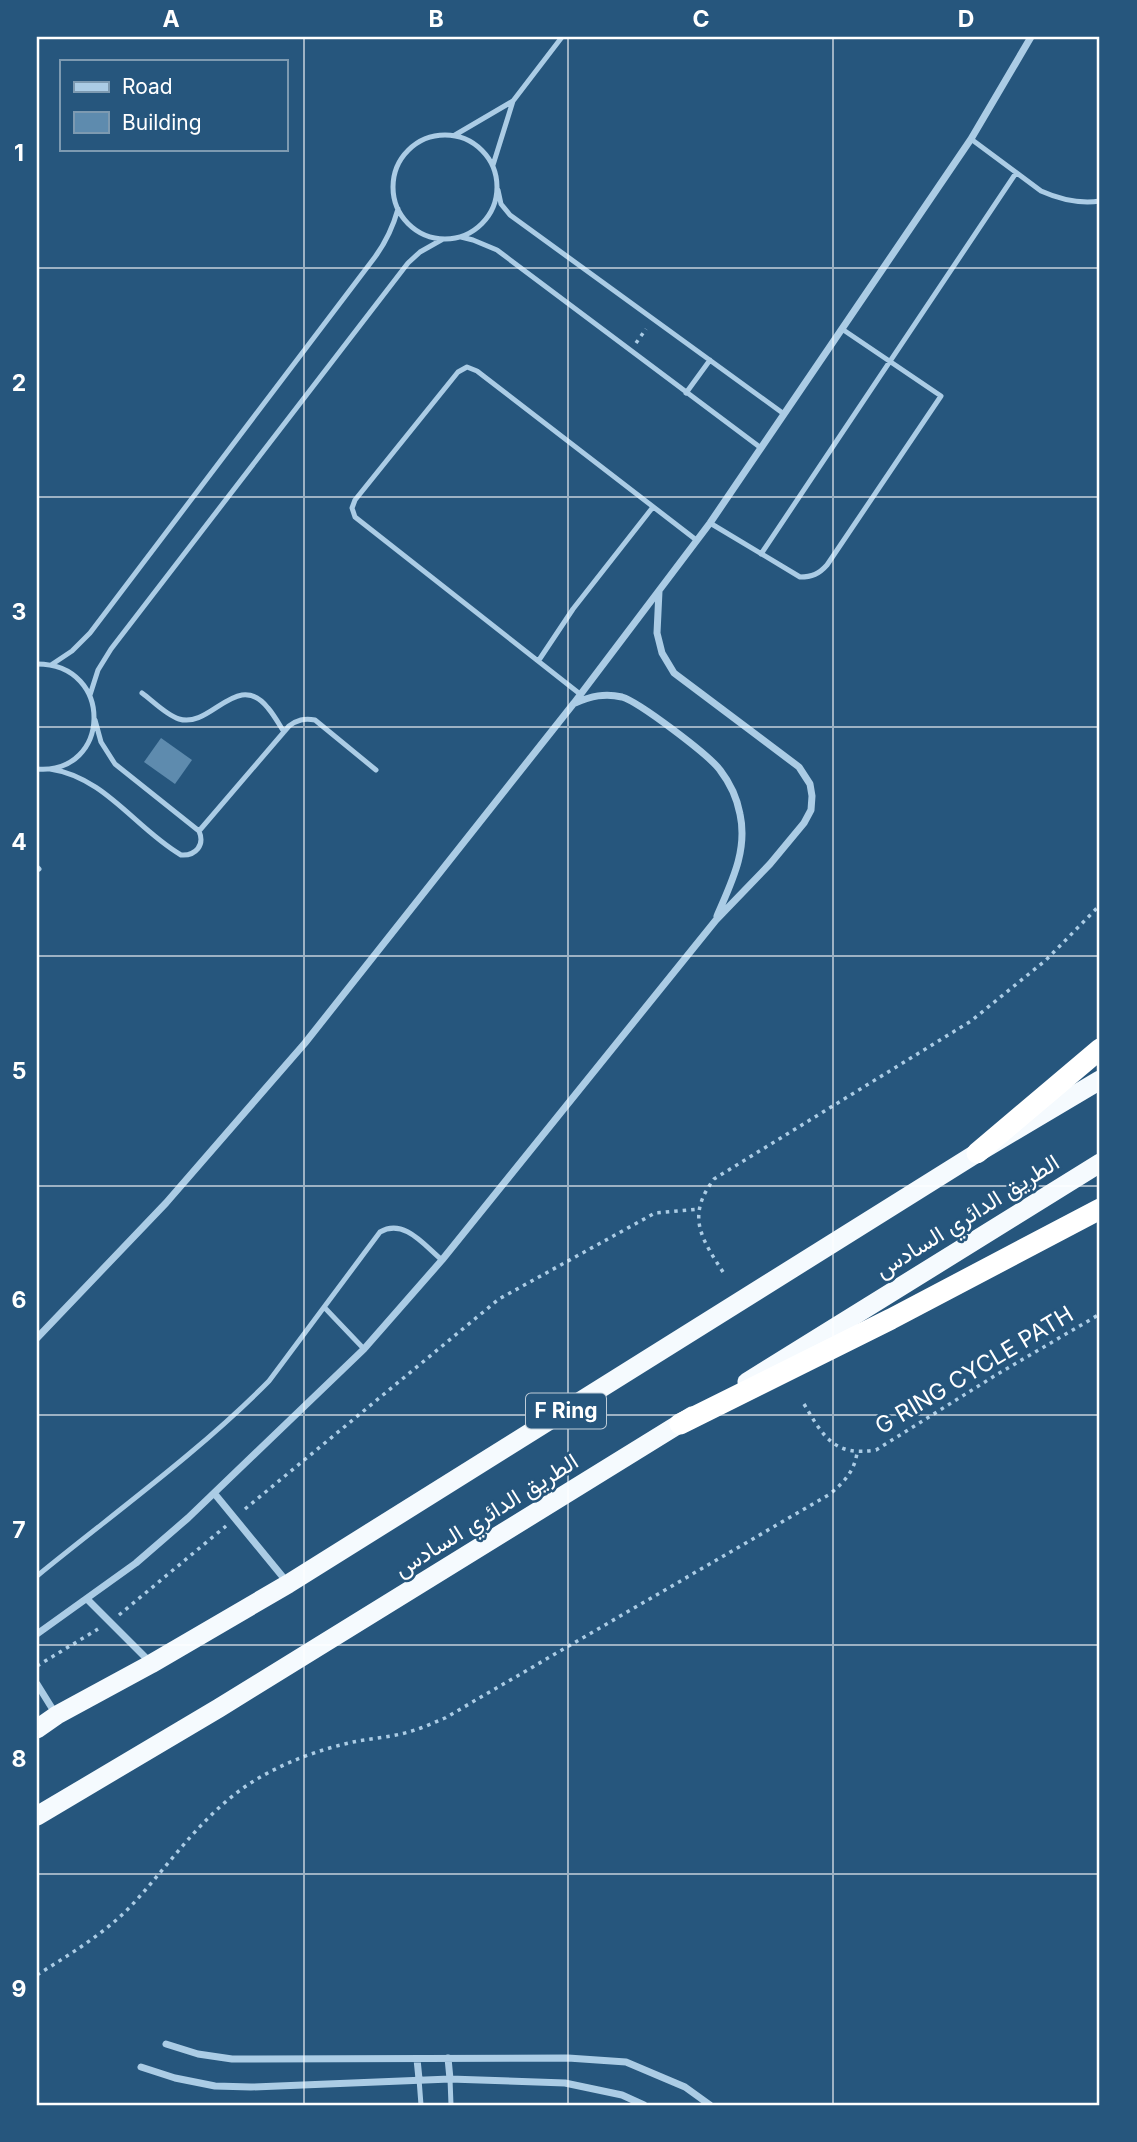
<svg xmlns="http://www.w3.org/2000/svg" width="1137" height="2142" font-family="Inter,Vazirmatn,sans-serif">
  <rect width="100%" height="100%" fill="#26567d"/>
  <path fill="#5e8bae" d="M 161,738 L 192,760 L 175,784 L 144,762 Z"/>
  <g fill="none" stroke-linecap="round" stroke-linejoin="round">
    <path stroke="#abcce5" stroke-width="3.5" stroke-dasharray="3.5 5" stroke-linecap="butt" d="M 636,343 L 646,329
      M 723,1272 C 701,1238 686,1216 714,1179 L 971,1021 L 1046,960 L 1100,905
      M 804,1404 C 823,1436 834,1457 876,1450 L 996,1375 L 1100,1314
      M 245,1509 L 499,1299 L 655,1213 L 699,1209
      M 119,1615 L 226,1526
      M 37,1666 L 98,1629
      M 37,1975 C 70,1954 104,1934 131,1906 C 170,1864 201,1816 249,1784 C 280,1764 317,1750 353,1742 C 373,1738 395,1737 415,1730 C 425,1727 435,1722 445,1718 L 830,1494 C 844,1482 854,1472 857,1453"/>
    <path stroke="#abcce5" stroke-width="5" d="M393 187a52 52 0 1 1 104 0a52 52 0 1 1-104 0Z
      M 455,135 L 513,101
      M 971,139 L 1041,191 C 1061,200 1079,204 1100,201
      M 493,165 L 513,101 L 562,37
      M 498,190 L 501,204 L 510,215 L 784,414
      M 461,237 L 473,240 L 497,250 L 761,448
      M 686,393 L 710,360
      M 710,523 L 800,577 C 812,577 819,574 827,565 L 941,396 L 842,329
      M 761,554 L 1016,173
      M 539,660 L 573,609 L 653,507
      M 37,664 C 115,664 111,775 37,769
      M 51,665 L 72,651 L 90,633 L 375,257 C 386,242 393,227 398,209
      M 142,693 C 153,701 166,715 179,719 C 211,729 237,669 268,708 C 274,715 279,724 284,732
      M 580,694 L 355,517 L 352,508 L 355,500 L 458,372 L 467,367 L 477,371 L 695,539
      M 90,695 L 98,670 L 111,649 L 408,263 L 420,252 L 443,239
      M 50,769 C 105,777 136,829 181,855 C 196,856 205,845 199,831 L 115,764 L 101,742 L 95,720
      M 199,831 L 289,726 C 297,720 304,718 315,720 L 376,770
      M 37,867 L 39,869
      M 324,1307 L 364,1349
      M 37,1576 C 114,1513 199,1452 269,1381 L 380,1232 C 404,1218 424,1245 442,1260
      M 419,2079 L 421,2105
      M 450,2079 L 451,2105"/>
    <path stroke="#abcce5" stroke-width="7" d="M 575,703 C 591,696 605,693 622,697 C 639,702 709,755 720,770 C 730,783 737,798 740,814 C 748,851 731,883 717,916
      M 37,1338 L 166,1203 L 305,1043 L 574,703 L 710,523 L 971,139 L 1031,37
      M 214,1493 L 287,1582
      M 87,1599 L 151,1663
      M 37,1634 L 136,1563 L 188,1518 L 364,1349 L 442,1260 L 716,920 L 770,864 L 804,823 L 811,810 L 812,796 L 810,784 L 799,767 L 674,673 L 662,653 L 657,633 L 659,591
      M 37,1684 L 55,1713
      M 166,2044 L 198,2054 L 232,2059 L 568,2058 L 626,2062 L 685,2087 L 710,2105
      M 448,2058 L 450,2079
      M 417,2059 L 419,2079
      M 141,2067 L 175,2078 L 215,2086 L 251,2087 L 450,2079 L 565,2083 L 622,2095 L 644,2105"/>
    <path stroke="#f5fafe" stroke-width="19" d="M 747,1382 L 1100,1163
      M 37,1729 L 57,1715 L 151,1664 L 288,1584 L 977,1153 L 1100,1080
      M 37,1816 L 219,1708 L 692,1416"/>
    <path stroke="#fff" stroke-width="21" d="M 977,1153 L 1100,1049
      M 680,1424 L 891,1319 L 1100,1209"/>
  </g>
  <path fill="none" stroke="#fff" stroke-width="2" stroke-opacity="0.55" d="M 304,37 L 304,2105M 568,37 L 568,2105M 833,37 L 833,2105M 37,268 L 1100,268M 37,497 L 1100,497M 37,727 L 1100,727M 37,956 L 1100,956M 37,1186 L 1100,1186M 37,1415 L 1100,1415M 37,1645 L 1100,1645M 37,1874 L 1100,1874"/>
  <g text-anchor="middle" stroke-width="5" stroke-linejoin="round" paint-order="stroke">
    <rect fill="#26567d" stroke="#beccd8" stroke-width="2" x="526" y="1393.5" width="80" height="35" rx="5"/>
    <g font-size="21" font-weight="bold" fill="#fff">
      <text x="566" y="1418">F Ring</text>
    </g>
    <g font-size="23" fill="#fff" stroke="#26567d">
      <text transform="translate(967 1216) rotate(-32)" y="8">الطريق الدائري السادس</text>
      <text transform="translate(974 1370) rotate(-31)" y="8">G RING CYCLE PATH</text>
      <text transform="translate(486 1515) rotate(-32)" y="8">الطريق الدائري السادس</text>
    </g>
  </g>
  <rect width="1137" height="2142" fill="none" stroke="#26567d" stroke-width="77"/>
  <rect x="60" y="60" width="228" height="91" fill="#26567d" stroke="#7d9ab1" stroke-width="2"/>
  <rect x="74" y="82" width="35" height="10" fill="#abcce5" stroke="#7d9ab1" stroke-width="2"/>
  <text x="122" y="94" font-size="21" fill="#ffffff">Road</text>
  <rect x="74" y="112" width="35" height="21" fill="#5e8bae" stroke="#7d9ab1" stroke-width="2"/>
  <text x="122" y="130" font-size="21" fill="#ffffff">Building</text>
  <rect x="38" y="38" width="1060" height="2066" fill="none" stroke="#fff" stroke-width="2.5"/>
  <g font-size="23" text-anchor="middle" font-weight="bold" fill="#fff">
    <text x="171" y="27">A</text>
    <text x="436" y="27">B</text>
    <text x="701" y="27">C</text>
    <text x="966" y="27">D</text>
    <text x="19" y="161">1</text>
    <text x="19" y="391">2</text>
    <text x="19" y="620">3</text>
    <text x="19" y="850">4</text>
    <text x="19" y="1079">5</text>
    <text x="19" y="1308">6</text>
    <text x="19" y="1538">7</text>
    <text x="19" y="1767">8</text>
    <text x="19" y="1997">9</text>
  </g>
</svg>
